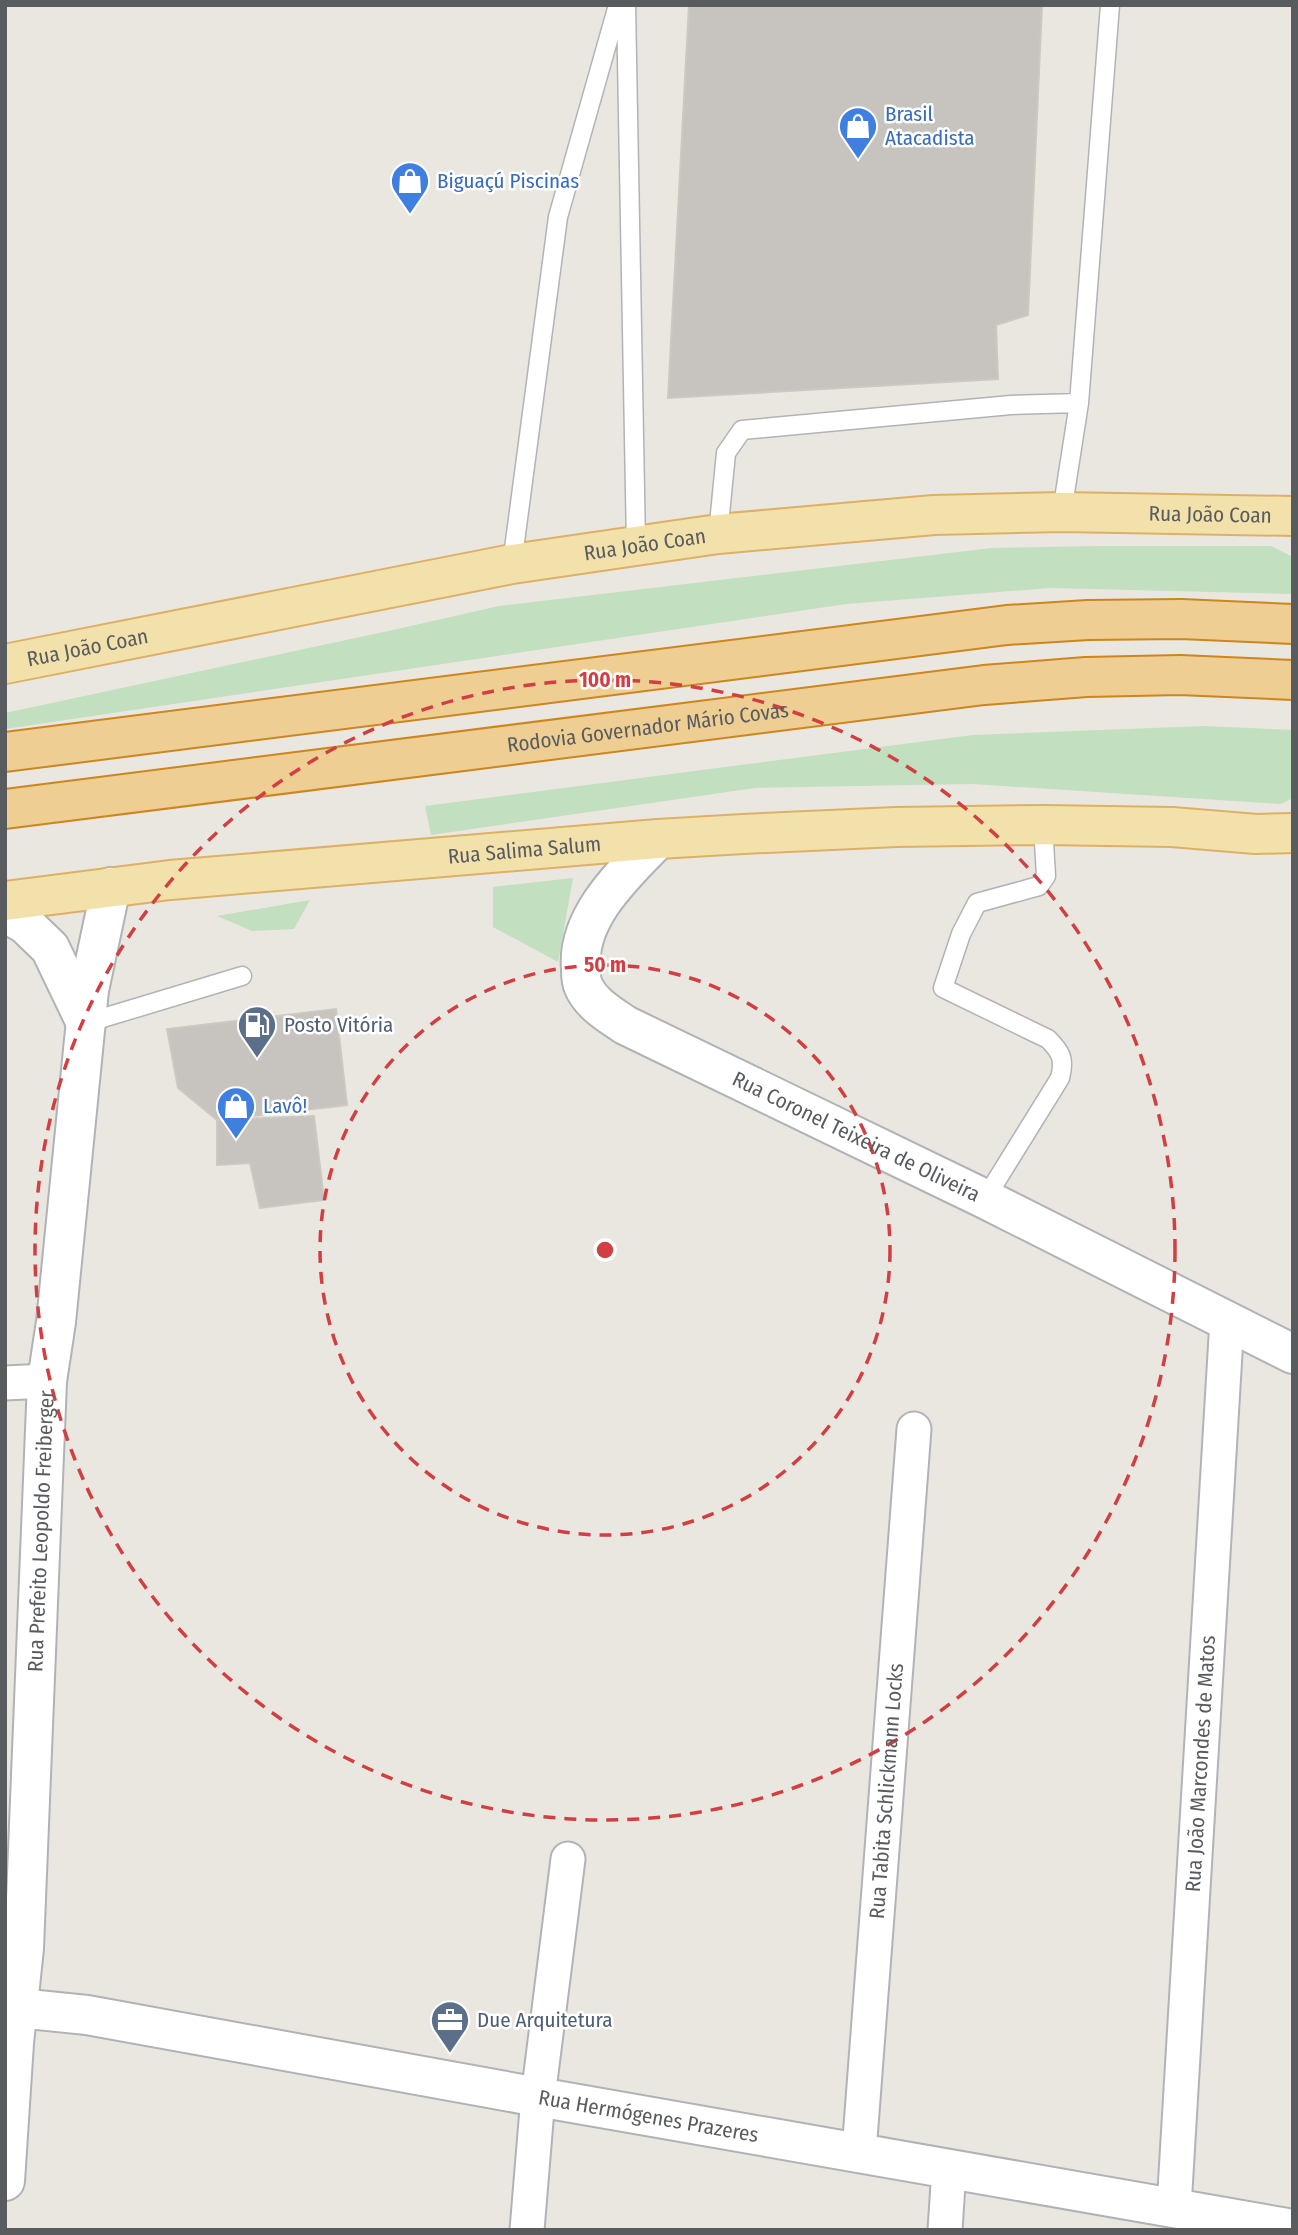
<svg xmlns="http://www.w3.org/2000/svg" width="1298" height="2235" font-family="'Fira Sans Condensed',sans-serif">
  <rect width="100%" height="100%" fill="#eae7e0"/>
  <path fill="#c2dfbf" d="M 1103,546 L 1271,546 L 1293,557 L 1293,594 L 1051,588 L 846,604 L 5,729 L 5,713 L 402,628 L 499,606 L 992,548 Z
    M 1204,726 L 1293,730 L 1293,798 L 1281,804 L 972,784 L 755,788 L 431,835 L 425,806 L 973,735 Z
    M 573,878 L 558,962 L 493,927 L 493,887 Z
    M 310,900 L 294,929 L 252,931 L 217,916 Z"/>
  <path fill="#c7c3bf" stroke="#cdc8c0" stroke-width="2" d="M 689,5 L 1042,5 L 1028,315 L 996,325 L 998,379 L 668,398 Z
    M 336,1009 L 347,1105 L 217,1120 L 178,1088 L 167,1029 Z
    M 314,1116 L 324,1200 L 260,1208 L 250,1163 L 217,1165 L 217,1120 Z"/>
  <g fill="none" stroke-linecap="round" stroke-linejoin="round">
    <g stroke="#b1b3b6" stroke-width="21">
      <path id="lane" d="M 626,5 L 636,545
        M 1079,403 L 1110,5
        M 718,534 L 726,453 L 742,430 L 1011,405 L 1079,403 L 1062,512
        M 512,564 L 558,217 L 618,5
        M 86,1023 L 242,976
        M 985,1199 L 1060,1078 C 1065,1059 1061,1052 1048,1039 L 943,988 L 961,934 L 977,903 L 1039,886 L 1046,876 L 1043,825"/>
    </g>
    <g stroke="#b1b3b6" stroke-width="37">
      <g id="street">
        <path d="M 5,1383 L 47,1381"/>
        <path id="s1" d="M 859,2152 L 914,1429"/>
        <path id="s2" d="M 1174,2207 L 1227,1320"/>
        <path d="M 527,2230 L 538,2097 L 568,1859"/>
        <path d="M 945,2230 L 949,2169"/>
      </g>
    </g>
    <g stroke="#b0b3b6" stroke-width="42">
      <g id="secondary">
        <path id="s3" d="M 658,839 C 625,873 576,917 581,969 C 581,974 581,981 583,985 C 590,1003 609,1014 625,1025 L 985,1199 L 1293,1354"/>
        <path d="M 5,913 L 25,924 L 50,948 L 86,1023"/>
        <path id="s4" d="M 18,2008 L 87,2015 L 538,2097 L 1293,2229"/>
        <path id="s5" d="M 5,2181 L 14,2043 L 24,1948 L 47,1381 L 56,1322 L 89,990 L 111,887"/>
      </g>
    </g>
    <g stroke="#ddb066" stroke-width="42">
      <g id="primary">
        <path id="s6" d="M 5,664 L 512,564 L 718,534 L 934,515 L 1062,512 L 1293,516"/>
        <path id="s7" d="M 5,901 L 170,880 L 658,839 L 743,834 L 896,827 L 1043,825 L 1172,827 L 1256,834 L 1293,833"/>
      </g>
    </g>
    <g stroke="#cd851d" stroke-width="42">
      <g id="highway">
        <path d="M 5,752 L 1007,625 L 1088,620 L 1181,619 L 1293,624"/>
        <path id="s8" d="M 5,809 L 984,685 L 1086,677 L 1180,675 L 1293,680"/>
      </g>
    </g>
    <use href="#lane" stroke="#fff" stroke-width="18"/>
    <use href="#street" stroke="#fff" stroke-width="33"/>
    <use href="#secondary" stroke="#fff" stroke-width="38"/>
    <use href="#primary" stroke="#f3e1ac" stroke-width="38"/>
    <use href="#highway" stroke="#eece93" stroke-width="38"/>
  </g>
  <g fill="none" stroke="#d13f42" stroke-width="3.5" stroke-dasharray="12 9">
    <circle cx="605" cy="1250" r="285"/>
    <circle cx="605" cy="1250" r="570"/>
  </g>
  <defs>
    <g id="shop-pin" transform="scale(2.0125)"><path d="M0 17L-7.5 6A9.5 9.5 0 1 1 7.5 6Z" fill="#3f7fe0" stroke="#fff"/><path d="M-5-2.5h2.3a2.7 3.5 0 0 1 5.4 0H5L5.5 6h-11ZM-1.5-2.5h3a1.5 2.3 0 0 0-3 0Z" fill="#fff"/></g>
    <g id="fuel-pin" transform="scale(2.0125)"><path d="M0 17L-7.5 6A9.5 9.5 0 1 1 7.5 6Z" fill="#5c6f8a" stroke="#fff"/><path d="M-5.5-6h7V0h2V4h1.3V-2.5L3-4.5l.8-.8L6-3V5H2.5V1h-1V6h-7ZM-4.2-4.7v3.2H.2V-4.7Z" fill="#fff"/></g>
    <g id="office-pin" transform="scale(2.0125)"><path d="M0 17L-7.5 6A9.5 9.5 0 1 1 7.5 6Z" fill="#5c6f8a" stroke="#fff"/><path d="M-6-3h4V-5.5h4V-3h4V5H-6ZM-1-4.5V-3h2v-1.5ZM-6 0V1H6V0Z" fill="#fff"/></g>
  </defs>
  <g fill-rule="evenodd">
    <use href="#shop-pin" x="858" y="126"/>
    <use href="#shop-pin" x="410" y="181"/>
    <use href="#fuel-pin" x="257" y="1025"/>
    <use href="#shop-pin" x="236" y="1106"/>
    <use href="#office-pin" x="450" y="2020"/>
  </g>
  <g text-anchor="middle" stroke-width="5" stroke-linejoin="round" paint-order="stroke">
    <g font-size="21" fill="#366cbe" stroke="#fff" text-anchor="start">
      <text x="885" y="121">Brasil<tspan x="885" dy="24">Atacadista</tspan></text>
      <text x="437" y="188">Biguaçú Piscinas</text>
      <text x="263" y="1113">Lavô!</text>
    </g>
    <g font-size="21" fill="#595c5f" stroke="#fff">
      <text dy="7" stroke="none"><textPath href="#s6" startOffset="1218">Rua João Coan</textPath></text>
      <text dy="7" stroke="none"><textPath href="#s6" startOffset="651">Rua João Coan</textPath></text>
      <text dy="7" stroke="none"><textPath href="#s6" startOffset="84">Rua João Coan</textPath></text>
      <text dy="7" stroke="none"><textPath href="#s8" startOffset="648">Rodovia Governador Mário Covas</textPath></text>
      <text dy="7" stroke="none"><textPath href="#s7" startOffset="522">Rua Salima Salum</textPath></text>
      <text dy="7" stroke="none"><textPath href="#s3" startOffset="488">Rua Coronel Teixeira de Oliveira</textPath></text>
      <text dy="7" stroke="none"><textPath href="#s5" startOffset="651">Rua Prefeito Leopoldo Freiberger</textPath></text>
      <text dy="7" stroke="none"><textPath href="#s2" startOffset="444">Rua João Marcondes de Matos</textPath></text>
      <text dy="7" stroke="none"><textPath href="#s1" startOffset="362">Rua Tabita Schlickmann Locks</textPath></text>
      <text dy="7" stroke="none"><textPath href="#s4" startOffset="640">Rua Hermógenes Prazeres</textPath></text>
    </g>
    <g font-size="21" fill="#4e5e75" stroke="#fff" text-anchor="start">
      <text x="284" y="1032">Posto Vitória</text>
      <text x="477" y="2027">Due Arquitetura</text>
    </g>
  </g>
  <circle cx="605" cy="1250" r="10" fill="#d13f42" stroke="#fff" stroke-width="3.5"/>
  <g font-size="21" text-anchor="middle" font-weight="bold" fill="#d13f42" stroke="#fff" stroke-width="5" stroke-linejoin="round" paint-order="stroke">
    <text x="605" y="687">100 m</text>
    <text x="605" y="972">50 m</text>
  </g>
  <rect width="1298" height="2235" fill="none" stroke="#595c5f" stroke-width="14"/>
</svg>
